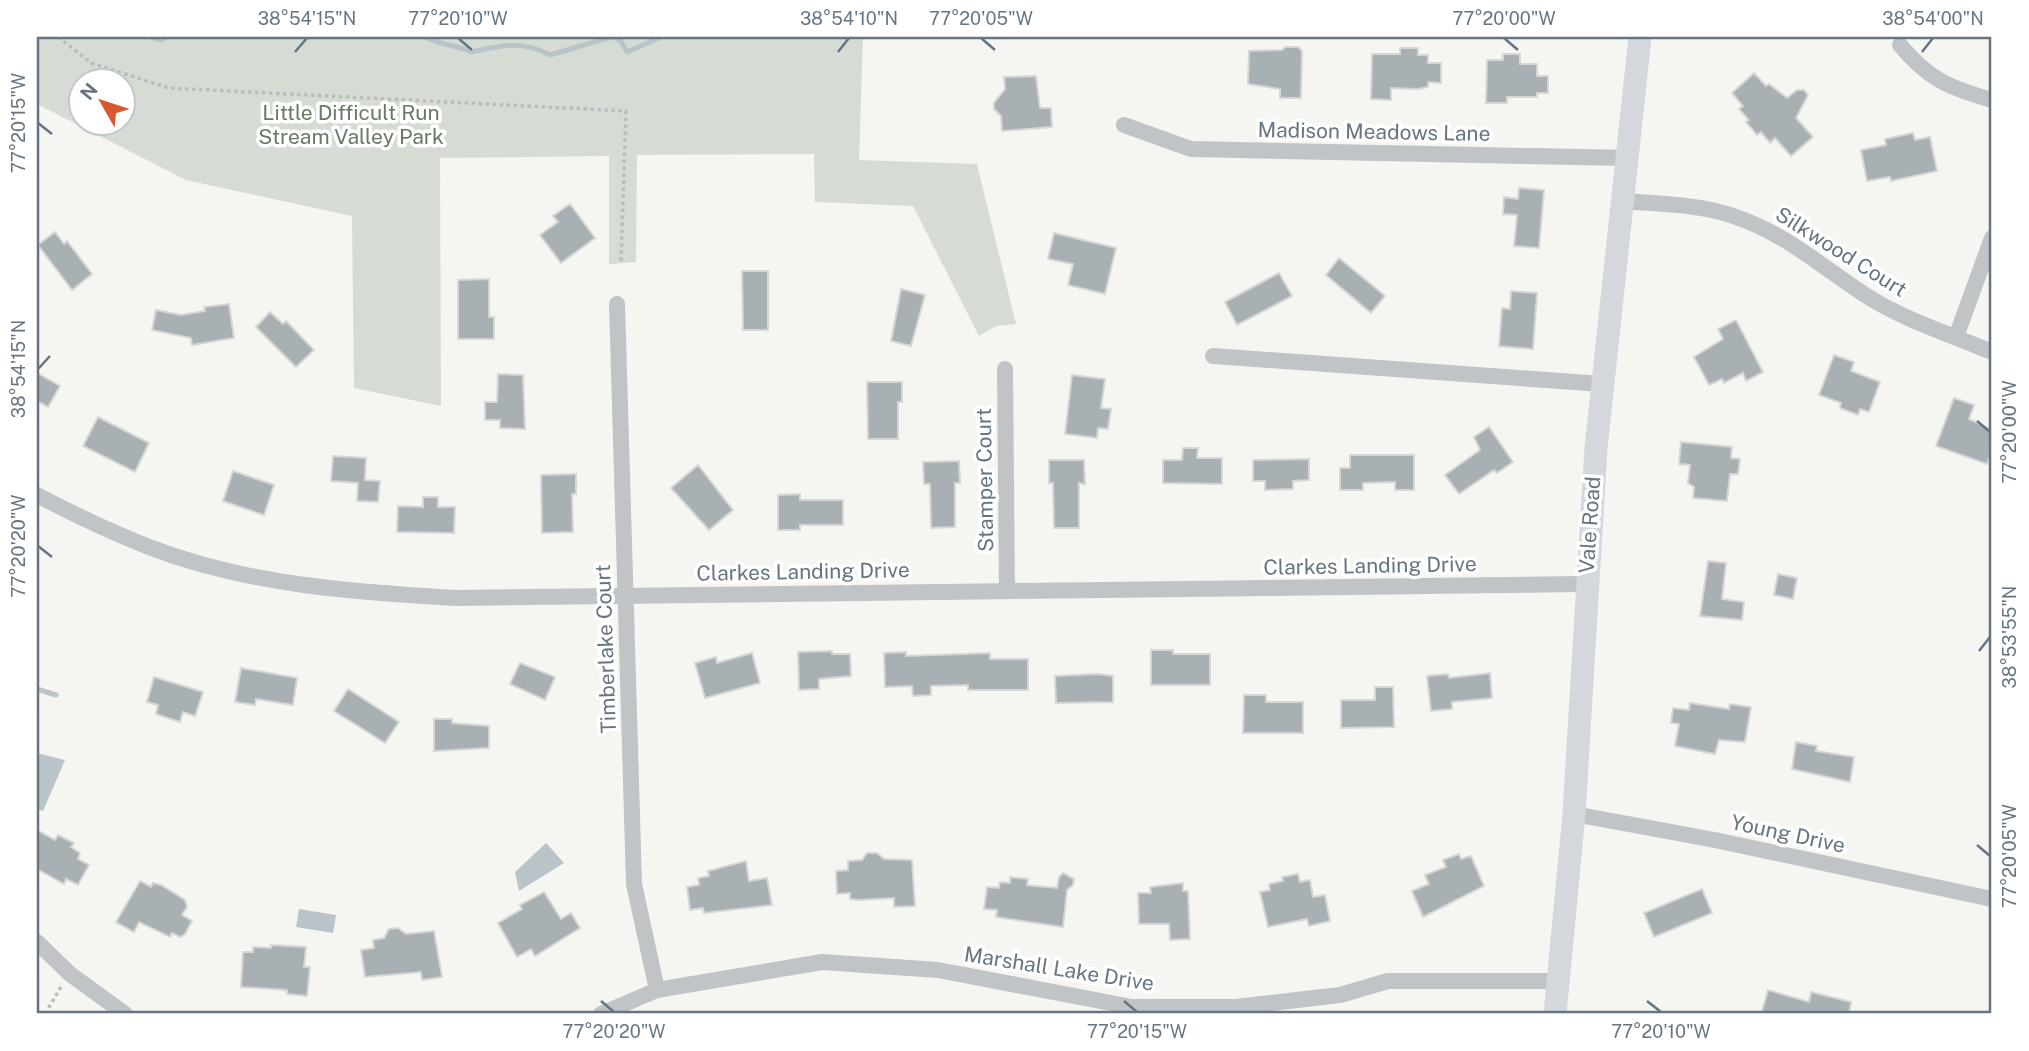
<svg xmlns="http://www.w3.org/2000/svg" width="2029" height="1051" font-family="'Public Sans',sans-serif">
  <rect width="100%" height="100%" fill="#f5f5f2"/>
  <path fill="#d6dcd3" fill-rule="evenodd" d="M 37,37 L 863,37 L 859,160 L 977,164 L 1016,324 L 996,326 L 979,336 L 913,206 L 815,202 L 814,154 L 637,155 L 636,262 L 609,264 L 609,156 L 440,158 L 441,406 L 354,388 L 352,216 L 186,180 L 37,104 ZM 80,80 L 122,80 L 122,122 L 80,122 Z"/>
  <path fill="#bac4c8" d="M 37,753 L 65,760 L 43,811 L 37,809 Z
    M 546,843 L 564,863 L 519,891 L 515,872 Z
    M 299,909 L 336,915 L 333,933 L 296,927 Z"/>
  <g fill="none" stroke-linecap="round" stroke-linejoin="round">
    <path stroke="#bac4c8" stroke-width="5" d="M 150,37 L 161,40 L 166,37
      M 425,37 C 441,45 456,45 472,52 C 502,45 522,40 550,55 L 611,37
      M 613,37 L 621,41 L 627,52 L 661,37
      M 37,689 L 56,695"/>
  </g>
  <path fill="#a8b0b4" stroke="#d6d6d4" stroke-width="2" d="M 1285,47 L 1298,47 L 1302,51 L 1301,98 L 1280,98 L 1280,89 L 1248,84 L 1249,51 L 1282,50 Z
    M 1400,48 L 1418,48 L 1418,55 L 1428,55 L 1428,63 L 1441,63 L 1441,83 L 1428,82 L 1428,87 L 1418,89 L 1391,88 L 1391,100 L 1371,99 L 1372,54 L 1400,54 Z
    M 1503,54 L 1520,54 L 1520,64 L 1537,64 L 1537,76 L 1548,76 L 1548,93 L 1537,93 L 1537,97 L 1507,97 L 1507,103 L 1486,103 L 1487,60 L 1503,60 Z
    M 1754,73 L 1766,86 L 1769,84 L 1787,98 L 1797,90 L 1804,90 L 1808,95 L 1796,118 L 1813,137 L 1791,156 L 1775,138 L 1770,143 L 1761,132 L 1757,135 L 1746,122 L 1749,120 L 1739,109 L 1743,106 L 1732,93 Z
    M 1036,76 L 1040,108 L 1051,108 L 1052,127 L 1002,131 L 1001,116 L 994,109 L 994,103 L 1005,89 L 1004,77 Z
    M 1913,133 L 1915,140 L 1930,137 L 1937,171 L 1891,181 L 1890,177 L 1867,181 L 1861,150 L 1886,145 L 1885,139 Z
    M 1519,188 L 1544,190 L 1539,248 L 1514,246 L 1517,215 L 1503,214 L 1504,197 L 1518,199 Z
    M 570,204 L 595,238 L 561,263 L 540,235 L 558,222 L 553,216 Z
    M 55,232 L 64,244 L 67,241 L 92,274 L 72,290 L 38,245 Z
    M 1054,233 L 1116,248 L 1105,294 L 1068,285 L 1073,264 L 1048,259 Z
    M 1339,258 L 1385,296 L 1371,313 L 1326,275 Z
    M 742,271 L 768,271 L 768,330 L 743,330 Z
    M 1279,273 L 1292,296 L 1237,325 L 1225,302 Z
    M 489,279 L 489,317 L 494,317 L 494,339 L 458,339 L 458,280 Z
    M 901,289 L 925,295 L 911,346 L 891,341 Z
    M 1511,291 L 1537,293 L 1533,349 L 1499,346 L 1502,308 L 1510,309 Z
    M 229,304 L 234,338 L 192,345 L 191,338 L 152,330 L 156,310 L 181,315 L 205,311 L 204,307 Z
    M 270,312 L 283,324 L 286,321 L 314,350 L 296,367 L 256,327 Z
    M 1736,320 L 1763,372 L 1746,381 L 1743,373 L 1724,383 L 1722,379 L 1709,385 L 1694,357 L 1723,339 L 1718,329 Z
    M 1834,355 L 1854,362 L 1851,371 L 1880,382 L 1869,412 L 1860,409 L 1858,415 L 1840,408 L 1841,403 L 1819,395 Z
    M 37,373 L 60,386 L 48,407 L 37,401 Z
    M 498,374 L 523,375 L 525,429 L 500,428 L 500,420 L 485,420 L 485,402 L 497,402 Z
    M 1072,375 L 1105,379 L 1101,408 L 1111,409 L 1108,429 L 1098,428 L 1097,438 L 1065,434 Z
    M 867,382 L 902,382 L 902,402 L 898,402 L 898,439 L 868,439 Z
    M 1954,398 L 1974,405 L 1969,419 L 1992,430 L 1992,450 L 1987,464 L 1936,446 Z
    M 98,417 L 149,443 L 135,472 L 83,446 Z
    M 1489,427 L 1513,462 L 1497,473 L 1494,470 L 1459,494 L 1445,475 L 1480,450 L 1474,437 Z
    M 1681,442 L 1732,447 L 1731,458 L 1740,459 L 1738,474 L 1730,474 L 1727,501 L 1693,498 L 1694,487 L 1688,483 L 1690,465 L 1679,464 Z
    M 1183,448 L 1198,448 L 1197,458 L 1222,458 L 1222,484 L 1163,483 L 1163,460 L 1182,460 Z
    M 1350,455 L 1414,455 L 1414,490 L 1395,490 L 1395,482 L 1363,483 L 1363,490 L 1340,490 L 1340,468 L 1350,468 Z
    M 333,456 L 366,458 L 365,480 L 380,481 L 378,502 L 357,501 L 358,483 L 331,481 Z
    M 1309,459 L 1309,480 L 1293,481 L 1293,489 L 1265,490 L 1265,481 L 1253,481 L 1253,460 Z
    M 1049,460 L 1084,460 L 1085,484 L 1079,483 L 1079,528 L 1054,528 L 1053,483 L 1049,483 Z
    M 959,461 L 960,483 L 955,483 L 955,527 L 931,528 L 930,484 L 924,484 L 923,462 Z
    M 698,465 L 733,510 L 709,530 L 671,488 Z
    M 233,471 L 274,485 L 264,515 L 223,501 Z
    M 576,474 L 576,494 L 572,494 L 573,532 L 542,533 L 541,475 Z
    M 800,494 L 800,500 L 843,500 L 843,525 L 800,525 L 800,530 L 778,530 L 778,495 Z
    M 423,497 L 438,497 L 438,507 L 455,507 L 454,533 L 397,532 L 398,506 L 423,507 Z
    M 1708,561 L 1726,563 L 1722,599 L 1744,602 L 1742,620 L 1700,616 Z
    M 1778,574 L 1797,578 L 1793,599 L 1774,595 Z
    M 1151,650 L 1173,650 L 1173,654 L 1210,654 L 1210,685 L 1151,685 Z
    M 832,651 L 832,654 L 850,654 L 851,676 L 819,679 L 819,689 L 799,690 L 798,652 Z
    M 906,652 L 906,656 L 990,653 L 990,659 L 1028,659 L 1028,690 L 968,690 L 968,685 L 931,686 L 931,695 L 913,696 L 912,686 L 885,687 L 884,653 Z
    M 752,653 L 760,683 L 705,698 L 695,663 L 716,657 L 717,663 Z
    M 520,663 L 555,677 L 545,700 L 510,684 Z
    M 241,668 L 297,678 L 293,705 L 256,699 L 255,705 L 235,702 Z
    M 1490,673 L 1492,698 L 1452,702 L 1452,709 L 1431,711 L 1427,676 L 1448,674 L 1449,678 Z
    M 1097,674 L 1113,676 L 1113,702 L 1056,703 L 1055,676 Z
    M 154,677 L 203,692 L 195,716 L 183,712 L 180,722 L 156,714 L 158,705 L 147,702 Z
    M 1375,687 L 1393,687 L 1394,727 L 1341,728 L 1341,700 L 1375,700 Z
    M 348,689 L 399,722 L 385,743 L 334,711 Z
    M 1244,695 L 1266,695 L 1266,702 L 1303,702 L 1303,733 L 1243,733 Z
    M 1690,703 L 1729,709 L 1730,704 L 1751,707 L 1745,742 L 1719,740 L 1715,754 L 1675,746 L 1679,724 L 1671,723 L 1673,708 L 1689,710 Z
    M 434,719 L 452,719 L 452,723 L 489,726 L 489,748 L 434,751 Z
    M 1796,742 L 1817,746 L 1816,751 L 1854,757 L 1850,782 L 1792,769 Z
    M 37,830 L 55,840 L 58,835 L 74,843 L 71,847 L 80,853 L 78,859 L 89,865 L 78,885 L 66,879 L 64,884 L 37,869 Z
    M 867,853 L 877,853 L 884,859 L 912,860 L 915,906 L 894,907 L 894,898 L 859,900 L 850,899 L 850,893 L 837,894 L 836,871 L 848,870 L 848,861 L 862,860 Z
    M 1459,854 L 1461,859 L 1471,856 L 1484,886 L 1423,917 L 1412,891 L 1429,884 L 1425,875 L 1446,867 L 1443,860 Z
    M 746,861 L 749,881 L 767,878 L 772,905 L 704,913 L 703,908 L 690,910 L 687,887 L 699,885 L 698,878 L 709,876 L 708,871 Z
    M 1063,873 L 1074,879 L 1073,885 L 1067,890 L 1063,927 L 996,917 L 997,910 L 984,909 L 987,887 L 999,888 L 1000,882 L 1010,883 L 1010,877 L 1028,879 L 1027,885 L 1057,888 L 1059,877 Z
    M 1298,874 L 1300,882 L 1310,880 L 1313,897 L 1325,895 L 1330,921 L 1309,926 L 1307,919 L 1268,927 L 1260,892 L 1270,890 L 1269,884 L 1283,881 L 1282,877 Z
    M 140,881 L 151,887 L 153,883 L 161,885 L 185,900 L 187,907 L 182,915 L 192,921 L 185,934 L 180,937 L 172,933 L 170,937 L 139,922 L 134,932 L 116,922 Z
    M 1183,883 L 1183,891 L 1188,891 L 1190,939 L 1170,940 L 1169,924 L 1139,924 L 1138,893 L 1151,893 L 1150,887 Z
    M 1702,889 L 1712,913 L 1654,937 L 1644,913 Z
    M 544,892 L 561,919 L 571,913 L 580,928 L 535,956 L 531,949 L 517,957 L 498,923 L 522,909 L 520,905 Z
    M 398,928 L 406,934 L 434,931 L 442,977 L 422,980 L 421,972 L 365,977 L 361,950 L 374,948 L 373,940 L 384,938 L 389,929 Z
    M 271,945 L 306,947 L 304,967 L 310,967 L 307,996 L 287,994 L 287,990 L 241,987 L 243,952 L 253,952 L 253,947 L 271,948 Z
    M 1768,990 L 1809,1002 L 1811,992 L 1851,1002 L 1849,1014 L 1772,1014 L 1762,1011 Z"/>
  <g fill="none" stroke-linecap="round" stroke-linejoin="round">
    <path stroke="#babcbe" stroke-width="3.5" stroke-dasharray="3.5 3.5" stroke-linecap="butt" d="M 58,37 L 91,63 L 169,88 L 626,111 L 621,261
      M 45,1014 L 61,987"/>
    <path stroke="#c0c4c7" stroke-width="16" d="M 1900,45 C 1929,80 1950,88 1992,100
      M 1124,125 L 1191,149 L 1627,158
      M 1622,201 C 1659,204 1698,204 1733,216 C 1786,233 1824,269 1870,298 C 1907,321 1952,335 1992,352
      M 617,304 L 634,884 L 657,990
      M 1956,337 L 1992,238
      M 1213,356 L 1602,384
      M 1005,369 L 1007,591
      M 37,495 C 73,514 111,532 149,547 C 247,585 353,592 456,598 L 1586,584
      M 1574,814 L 1715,840 L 1992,899
      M 37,942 L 70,974 L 125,1014
      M 601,1014 L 657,990 L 822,962 L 938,970 L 1132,1007 L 1236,1007 L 1340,995 L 1388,981 L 1558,981"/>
    <path stroke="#d4d8dc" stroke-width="23" d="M 1555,1014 L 1574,814 L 1596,448 L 1640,37"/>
  </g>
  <path fill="none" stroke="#667581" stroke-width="2.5" d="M 458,38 L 472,50M 981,38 L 995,50M 1504,38 L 1518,50M 295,52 L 307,38M 838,52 L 849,38M 1922,52 L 1933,38M 38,123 L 52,134M 38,369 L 50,356M 1977,421 L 1990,432M 38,546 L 52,557M 1979,651 L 1990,637M 1977,845 L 1990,856M 601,1001 L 614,1012M 1124,1001 L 1137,1012M 1647,1001 L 1661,1012"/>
  <g text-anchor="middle" stroke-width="7" stroke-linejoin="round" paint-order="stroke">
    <g font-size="21" fill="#687964" stroke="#fff">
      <text x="351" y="120">Little Difficult Run<tspan x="351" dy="24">Stream Valley Park</tspan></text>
    </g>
    <g font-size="21" fill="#667581" stroke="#fff">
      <text transform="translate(1374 132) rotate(1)" y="7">Madison Meadows Lane</text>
      <text transform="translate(1841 252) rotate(32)" y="7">Silkwood Court</text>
      <text transform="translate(985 480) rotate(-91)" y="7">Stamper Court</text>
      <text transform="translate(1590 525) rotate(-86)" y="7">Vale Road</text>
      <text transform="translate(1370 566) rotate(-1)" y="7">Clarkes Landing Drive</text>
      <text transform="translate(803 572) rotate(-1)" y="7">Clarkes Landing Drive</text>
      <text transform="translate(606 649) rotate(-92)" y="7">Timberlake Court</text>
      <text transform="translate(1788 834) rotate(12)" y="7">Young Drive</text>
      <text transform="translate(1059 969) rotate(9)" y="7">Marshall Lake Drive</text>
    </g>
  </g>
  <rect width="2029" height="1051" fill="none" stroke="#ffffff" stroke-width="77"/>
  <g transform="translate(102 102) rotate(309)"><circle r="33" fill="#ffffff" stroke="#c2c8cd" stroke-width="2"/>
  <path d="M0-5L12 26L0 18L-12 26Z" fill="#d8582f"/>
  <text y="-10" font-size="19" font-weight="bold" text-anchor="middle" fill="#667581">N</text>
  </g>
  <rect x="38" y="38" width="1952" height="974" fill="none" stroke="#667581" stroke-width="2.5"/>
  <g font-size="18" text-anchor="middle" fill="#667581">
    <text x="307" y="25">38°54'15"N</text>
    <text x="458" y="25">77°20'10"W</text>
    <text x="849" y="25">38°54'10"N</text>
    <text x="981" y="25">77°20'05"W</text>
    <text x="1504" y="25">77°20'00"W</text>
    <text x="1933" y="25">38°54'00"N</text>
    <text transform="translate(19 123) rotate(-90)" y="6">77°20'15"W</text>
    <text transform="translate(19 369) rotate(-90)" y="6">38°54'15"N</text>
    <text transform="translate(2010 432) rotate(-90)" y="6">77°20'00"W</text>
    <text transform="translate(19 546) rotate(-90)" y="6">77°20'20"W</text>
    <text transform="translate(2010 637) rotate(-90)" y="6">38°53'55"N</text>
    <text transform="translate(2010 856) rotate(-90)" y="6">77°20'05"W</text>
    <text x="614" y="1038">77°20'20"W</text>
    <text x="1137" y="1038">77°20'15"W</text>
    <text x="1661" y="1038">77°20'10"W</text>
  </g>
</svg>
